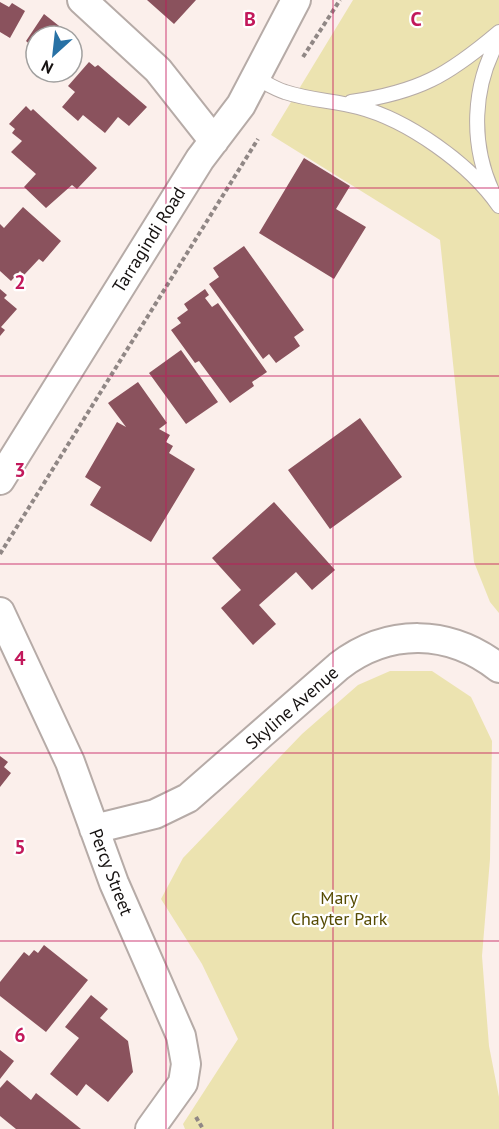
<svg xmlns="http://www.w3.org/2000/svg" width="499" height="1129" font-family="'PT Sans',sans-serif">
  <rect width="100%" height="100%" fill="#fbefeb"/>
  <path fill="#ece3b0" d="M 353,0 L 499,0 L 499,613 L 490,602 L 474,562 L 440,240 L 271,135 Z
    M 390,671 L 432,671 L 471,697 L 492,741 L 490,859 L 482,956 L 489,1046 L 499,1097 L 499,1129 L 185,1129 L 183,1124 L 238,1039 L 202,964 L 161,899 L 183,858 L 302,734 L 358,685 Z"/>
  <path fill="#8a525d" d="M 147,0 L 196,0 L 174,24 Z
    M 0,2 L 9,7 L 12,3 L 25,11 L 10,38 L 0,32 Z
    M 44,14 L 78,41 L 72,48 L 72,36 L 36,36 L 36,50 L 26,41 Z
    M 89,62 L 95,67 L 98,65 L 147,107 L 129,126 L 118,117 L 105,133 L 83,115 L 78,121 L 62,107 L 75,92 L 68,86 Z
    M 26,106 L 31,111 L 33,109 L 97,168 L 77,189 L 72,185 L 46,208 L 24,187 L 36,174 L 11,152 L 22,141 L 12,133 L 15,129 L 9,124 Z
    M 304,158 L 350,186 L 336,209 L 366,227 L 334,279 L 259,233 Z
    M 23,207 L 61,241 L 43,262 L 39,259 L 24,275 L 20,271 L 11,281 L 0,271 L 0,224 L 4,228 Z
    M 244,246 L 304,330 L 294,337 L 300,346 L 276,363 L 269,354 L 263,359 L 209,284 L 219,277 L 213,268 Z
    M 0,289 L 7,295 L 4,298 L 17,309 L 1,327 L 5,330 L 0,336 Z
    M 205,289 L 209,295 L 205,298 L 212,307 L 218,303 L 267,372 L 252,382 L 254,386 L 230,403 L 199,361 L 195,363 L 171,330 L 181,323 L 177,318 L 188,310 L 184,304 Z
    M 181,350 L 218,402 L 186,424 L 149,373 Z
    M 138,382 L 167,423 L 159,429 L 170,435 L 166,442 L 173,446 L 169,453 L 195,469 L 151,542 L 90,505 L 101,487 L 85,477 L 117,422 L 126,427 L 108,403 Z
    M 360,418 L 402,477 L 330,529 L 288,470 Z
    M 274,502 L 335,570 L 312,590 L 296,572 L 259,605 L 276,624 L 253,645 L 221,608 L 241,590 L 212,558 Z
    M 0,756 L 8,762 L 4,767 L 11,773 L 0,787 Z
    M 44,945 L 88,980 L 46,1032 L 0,996 L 0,982 L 24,952 L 29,956 L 34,950 L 38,953 Z
    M 91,995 L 108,1009 L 100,1018 L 128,1041 L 133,1072 L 108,1102 L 86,1084 L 77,1096 L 50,1074 L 79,1038 L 65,1027 Z
    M 0,1050 L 14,1061 L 0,1079 Z
    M 7,1080 L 31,1100 L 36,1093 L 81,1129 L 16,1129 L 0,1116 L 0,1088 Z"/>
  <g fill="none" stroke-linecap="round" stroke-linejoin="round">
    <g stroke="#b6aba7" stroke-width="16">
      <path id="service" d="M 256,78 C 266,83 275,89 285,92 C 309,100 334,101 358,107 C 408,120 470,164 499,206
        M 351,102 C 419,92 447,76 499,32
        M 493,193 C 470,144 472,86 499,39"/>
    </g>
    <g stroke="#b6aba7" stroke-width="32">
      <path id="minor" d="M 82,0 L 158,70 L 214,141
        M 0,480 L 200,159 L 241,105 L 296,0
        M 0,612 L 70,762 L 114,883 L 181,1036 L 186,1064 L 183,1083 L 150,1129
        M 94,829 L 155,814 L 188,798 L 339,666 C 389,628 449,629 499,668"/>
    </g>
    <path stroke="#908785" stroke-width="4" stroke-dasharray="4.5 3" stroke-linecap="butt" d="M 303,57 L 340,0
      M 0,554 L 258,139
      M 196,1117 L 203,1129"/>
    <use href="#service" stroke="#fff" stroke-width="14"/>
    <use href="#minor" stroke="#fff" stroke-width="28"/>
  </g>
  <path fill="none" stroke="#c2185b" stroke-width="1.5" stroke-opacity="0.55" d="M 166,0 L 166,1129M 333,0 L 333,1129M 0,188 L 499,188M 0,376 L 499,376M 0,564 L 499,564M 0,753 L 499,753M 0,941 L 499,941"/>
  <g text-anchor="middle" stroke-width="4.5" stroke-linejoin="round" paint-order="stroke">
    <g font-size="18" fill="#151110" stroke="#fff">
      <text transform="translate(149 240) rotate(-58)" y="6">Tarragindi Road</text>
      <text transform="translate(292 708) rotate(-41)" y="6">Skyline Avenue</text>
      <text transform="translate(111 872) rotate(69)" y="6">Percy Street</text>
    </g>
    <g font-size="18" fill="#564b03" stroke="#fff">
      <text x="339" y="904">Mary<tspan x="339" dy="21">Chayter Park</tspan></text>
    </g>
  </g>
  <g font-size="20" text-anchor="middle" font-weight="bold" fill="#c2185b" stroke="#fff" stroke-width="4.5" stroke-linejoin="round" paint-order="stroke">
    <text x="250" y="26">B</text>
    <text x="416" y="26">C</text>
    <text x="20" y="289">2</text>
    <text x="20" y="477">3</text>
    <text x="20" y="665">4</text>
    <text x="20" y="854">5</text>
    <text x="20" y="1042">6</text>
  </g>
  <g transform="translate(54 54) rotate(207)"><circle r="28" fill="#ffffff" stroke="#a1a09f" stroke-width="1.5"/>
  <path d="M0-4.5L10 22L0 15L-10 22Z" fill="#2871a5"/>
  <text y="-9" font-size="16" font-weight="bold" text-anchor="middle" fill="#151110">N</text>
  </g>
</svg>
